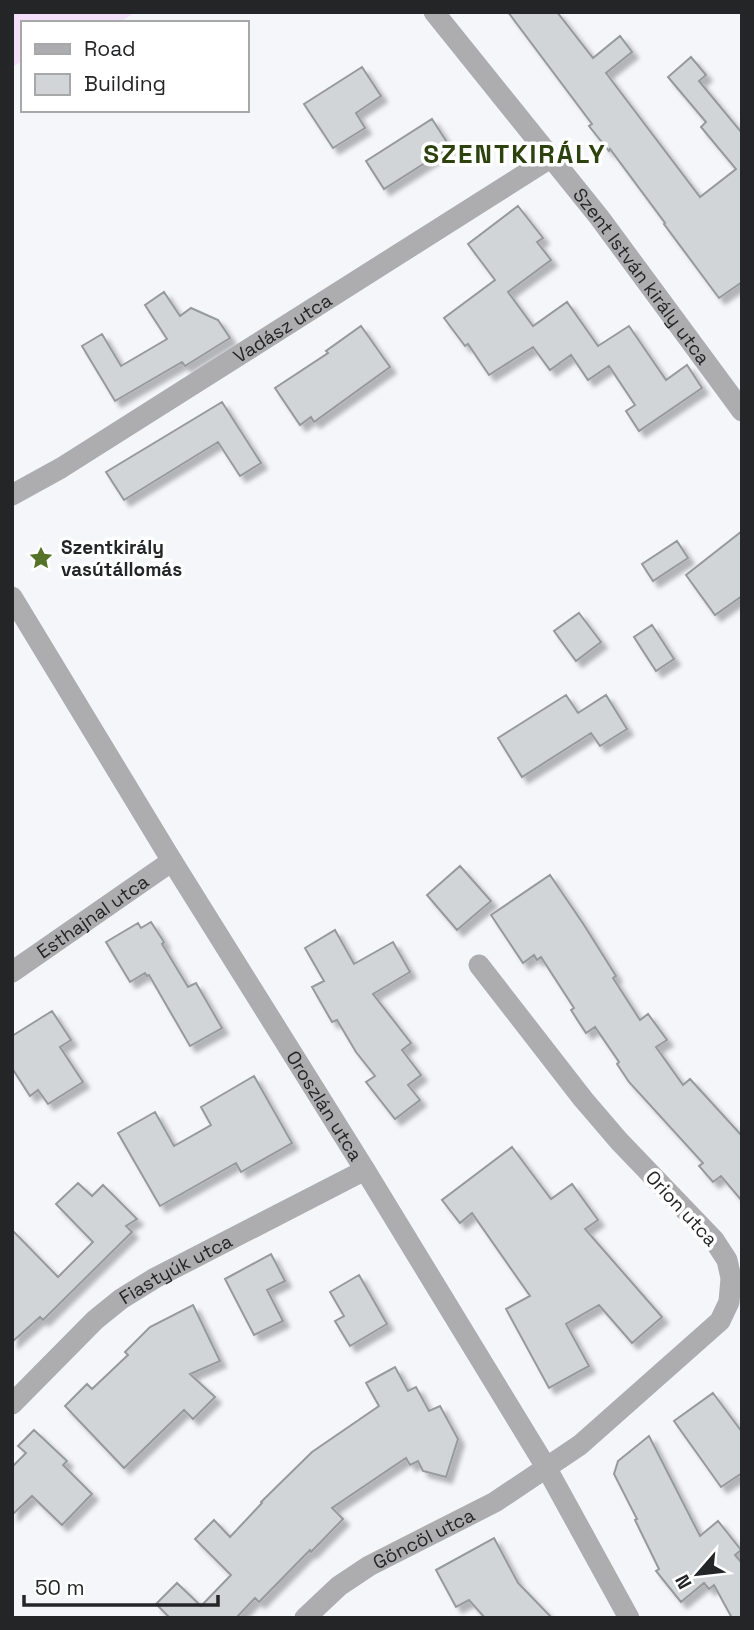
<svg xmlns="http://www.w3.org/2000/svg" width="754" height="1630" font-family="'Space Grotesk',sans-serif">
  <defs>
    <filter id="shadow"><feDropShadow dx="6" dy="6" stdDeviation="2" flood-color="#0004"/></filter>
  </defs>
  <rect width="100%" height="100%" fill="#f4f6fa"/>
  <path fill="#f4dffb" d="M 12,12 L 135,12 L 119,23 L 23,23 L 23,61 L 12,67 Z"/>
  <path fill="#d1d5d8" stroke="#969a9d" stroke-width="2" filter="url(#shadow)" d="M 508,12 L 557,12 L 593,58 L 620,36 L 632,52 L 606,73 L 700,197 L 736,169 L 701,127 L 706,122 L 668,77 L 691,57 L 706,75 L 699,81 L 742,133 L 742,282 L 719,298 L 664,224 L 665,223 L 610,149 L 609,151 L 589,126 L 592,124 Z
    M 362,67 L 381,96 L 356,113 L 365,128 L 333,148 L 304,104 Z
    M 432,119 L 450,147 L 384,189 L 366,161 Z
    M 518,206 L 543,238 L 537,242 L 551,260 L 508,292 L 533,326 L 567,302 L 598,346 L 629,326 L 666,380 L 687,365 L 702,388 L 639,431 L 626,411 L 635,405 L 609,366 L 588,380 L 571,355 L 550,370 L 533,347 L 489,375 L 468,344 L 465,346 L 444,318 L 495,280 L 468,244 Z
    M 164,292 L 180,316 L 191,308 L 218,320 L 230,338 L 185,366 L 182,362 L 115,401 L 82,346 L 102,334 L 121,366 L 167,339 L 145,305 Z
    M 361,326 L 390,367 L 314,422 L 311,417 L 300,425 L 275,388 L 328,353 L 326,351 Z
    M 222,402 L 261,463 L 240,476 L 218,442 L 124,500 L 106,472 Z
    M 742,531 L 742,596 L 715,615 L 686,575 Z
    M 677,541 L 688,558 L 653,581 L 642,564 Z
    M 579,613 L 601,642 L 576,661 L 554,631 Z
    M 652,625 L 674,659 L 656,671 L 634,637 Z
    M 566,695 L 578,713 L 606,695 L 627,729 L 600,746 L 591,733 L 522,777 L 498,738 Z
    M 460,866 L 491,901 L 457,930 L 427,895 Z
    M 550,875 L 584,925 L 616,976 L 613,978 L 640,1020 L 648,1014 L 667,1040 L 656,1047 L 683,1085 L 690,1079 L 742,1136 L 742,1201 L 721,1176 L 713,1182 L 699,1166 L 703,1163 L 629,1082 L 617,1064 L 619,1062 L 595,1027 L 586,1033 L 571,1010 L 574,1008 L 541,957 L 537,960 L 534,955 L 523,963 L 491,915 Z
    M 151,922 L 164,942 L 162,944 L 188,987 L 196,983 L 222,1028 L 190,1046 L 149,975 L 147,976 L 145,973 L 130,982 L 106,942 L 138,923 L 141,928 Z
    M 335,930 L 354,964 L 393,942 L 410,972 L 373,994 L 411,1043 L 402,1050 L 421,1075 L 408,1085 L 420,1100 L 395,1119 L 366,1082 L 375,1076 L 356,1052 L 337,1020 L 332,1022 L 312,987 L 324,981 L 305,948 Z
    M 52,1011 L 71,1040 L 60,1047 L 83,1082 L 48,1104 L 38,1090 L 30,1096 L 12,1068 L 12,1036 Z
    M 254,1076 L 292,1143 L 241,1172 L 236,1163 L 160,1206 L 118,1133 L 155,1112 L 174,1146 L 211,1125 L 201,1107 Z
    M 512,1147 L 551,1199 L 572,1184 L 598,1220 L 585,1229 L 662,1317 L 632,1343 L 599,1305 L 566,1324 L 589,1366 L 549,1388 L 506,1309 L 530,1296 L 472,1213 L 460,1223 L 442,1200 Z
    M 78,1183 L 92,1196 L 103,1185 L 137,1219 L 126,1226 L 132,1232 L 43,1320 L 40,1317 L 12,1342 L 12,1230 L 58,1277 L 93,1242 L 56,1204 Z
    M 271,1254 L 285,1281 L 267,1290 L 283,1321 L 254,1335 L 225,1279 Z
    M 359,1275 L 387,1324 L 350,1346 L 335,1321 L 344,1316 L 330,1292 Z
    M 193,1305 L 220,1361 L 190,1374 L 215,1397 L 193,1419 L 184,1410 L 124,1468 L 65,1406 L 87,1384 L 92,1389 L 128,1355 L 125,1352 L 150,1327 Z
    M 395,1367 L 408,1391 L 416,1387 L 429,1411 L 440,1406 L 458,1439 L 446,1477 L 423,1471 L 418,1461 L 410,1465 L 406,1458 L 332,1508 L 343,1519 L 311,1552 L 310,1550 L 259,1602 L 255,1598 L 236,1618 L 170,1618 L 156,1604 L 177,1583 L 201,1606 L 231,1575 L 195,1539 L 214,1520 L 230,1537 L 262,1503 L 261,1502 L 312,1452 L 379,1406 L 366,1383 Z
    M 713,1393 L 742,1432 L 742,1473 L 721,1487 L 674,1421 Z
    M 34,1430 L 67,1461 L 63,1465 L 92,1494 L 62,1525 L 32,1496 L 12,1515 L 12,1467 L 26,1453 L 18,1446 Z
    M 649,1436 L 700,1536 L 718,1521 L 741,1550 L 735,1555 L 742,1563 L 742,1618 L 732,1618 L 714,1585 L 709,1589 L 704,1583 L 681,1602 L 656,1571 L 659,1569 L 635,1520 L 637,1519 L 614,1474 L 618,1461 Z
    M 494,1538 L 518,1583 L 552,1618 L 485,1618 L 469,1600 L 456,1607 L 436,1570 Z"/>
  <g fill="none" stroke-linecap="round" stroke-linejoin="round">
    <g stroke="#adacae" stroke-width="21">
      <path id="s1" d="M 12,495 L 61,468 L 552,157"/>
      <path id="s2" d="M 12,597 L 172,861 L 365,1170 L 546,1467 L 629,1618"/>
      <path id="s3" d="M 12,972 L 172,861"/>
      <path id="s4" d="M 12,1404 L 95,1320 L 121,1299 L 155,1278 L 365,1170"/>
      <path id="s5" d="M 305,1618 L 339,1586 L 369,1566 L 495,1502 L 580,1445 L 720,1321 L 729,1302 L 731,1278 L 727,1260 L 714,1240 L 619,1141 L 583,1099 L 479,965"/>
    </g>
    <path stroke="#adacae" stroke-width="21" id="s6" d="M 434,12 L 599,217 L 742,411"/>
  </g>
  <defs>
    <g id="sight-bare" transform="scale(1.89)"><path d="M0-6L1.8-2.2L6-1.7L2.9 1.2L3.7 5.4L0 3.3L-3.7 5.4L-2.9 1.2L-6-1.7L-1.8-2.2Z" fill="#547328" stroke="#fff" stroke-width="2.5" paint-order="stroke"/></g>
  </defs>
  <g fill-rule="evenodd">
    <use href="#sight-bare" x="41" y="558"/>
  </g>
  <g text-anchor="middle" stroke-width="7" stroke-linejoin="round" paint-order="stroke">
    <g font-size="19" fill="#242526" stroke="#fff">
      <text dy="7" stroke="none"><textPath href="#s6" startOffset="336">Szent István király utca</textPath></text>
      <text dy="7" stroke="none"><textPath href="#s1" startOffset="318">Vadász utca</textPath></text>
      <text dy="7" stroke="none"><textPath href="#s3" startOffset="98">Esthajnal utca</textPath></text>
      <text dy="7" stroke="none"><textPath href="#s2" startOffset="597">Oroszlán utca</textPath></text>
      <text transform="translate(682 1208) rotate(47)" y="7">Orion utca</text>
      <text dy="7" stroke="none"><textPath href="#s4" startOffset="214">Fiastyúk utca</textPath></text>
      <text dy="7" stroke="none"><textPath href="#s5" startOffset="144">Göncöl utca</textPath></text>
    </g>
    <g font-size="19" font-weight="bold" fill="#242526" stroke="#fff" text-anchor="start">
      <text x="61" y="554">Szentkirály<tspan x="61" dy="22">vasútállomás</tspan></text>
    </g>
    <g font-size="26" font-weight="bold" letter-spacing="2" fill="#2d420e" stroke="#fff">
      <text x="515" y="163">SZENTKIRÁLY</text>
    </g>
  </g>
  <rect width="754" height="1630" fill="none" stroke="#242526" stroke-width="28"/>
  <rect x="21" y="21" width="228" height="91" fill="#ffffff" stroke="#a7a8a8" stroke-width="2"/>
  <rect x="35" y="44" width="35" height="10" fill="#adacae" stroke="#a7a8a8" stroke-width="2"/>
  <text x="84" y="56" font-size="21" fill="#242526">Road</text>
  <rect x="35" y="74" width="35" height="21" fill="#d1d5d8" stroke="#a7a8a8" stroke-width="2"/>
  <text x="84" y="91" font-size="21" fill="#242526">Building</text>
  <g transform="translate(698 1574) rotate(242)" stroke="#ffffff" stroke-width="5" paint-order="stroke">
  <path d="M0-5L12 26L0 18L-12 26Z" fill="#242526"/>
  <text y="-10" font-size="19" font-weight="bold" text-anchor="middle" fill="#242526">N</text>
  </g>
  <path d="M24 1595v10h194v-10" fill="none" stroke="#242526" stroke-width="3.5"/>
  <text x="35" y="1595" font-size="21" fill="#242526" stroke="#ffffff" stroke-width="5" paint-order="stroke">50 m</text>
</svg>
